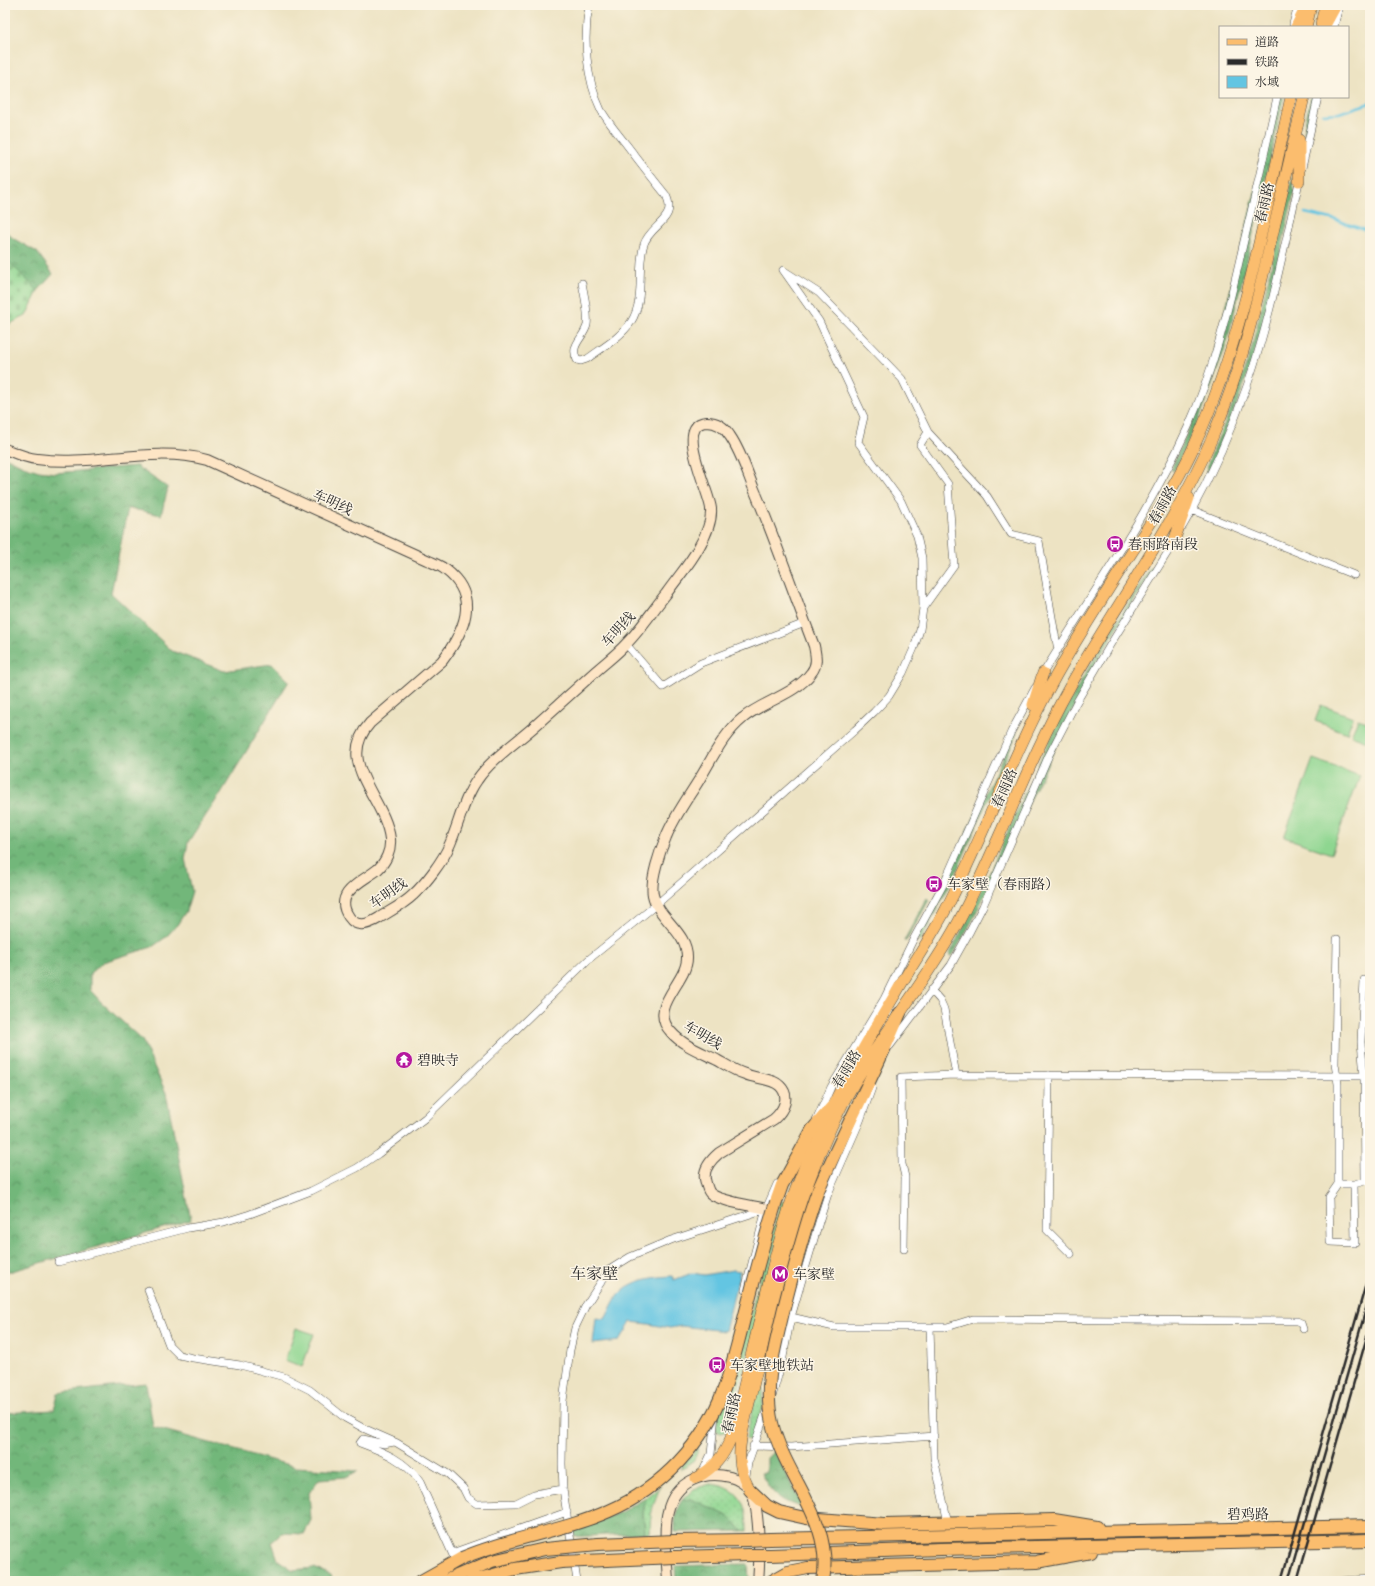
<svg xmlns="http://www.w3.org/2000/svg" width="1375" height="1586" font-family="'Gentium Book Plus','Noto Serif SC',serif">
  <defs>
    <pattern id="grass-dots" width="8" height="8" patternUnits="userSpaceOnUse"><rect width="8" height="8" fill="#8ed690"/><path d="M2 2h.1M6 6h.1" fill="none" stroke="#7bb87c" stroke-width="1.8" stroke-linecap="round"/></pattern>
    <pattern id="forest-crowns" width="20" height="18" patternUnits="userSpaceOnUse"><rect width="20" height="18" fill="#72b77a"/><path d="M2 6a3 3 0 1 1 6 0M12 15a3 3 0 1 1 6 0" fill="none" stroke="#5e9564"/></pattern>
    <pattern id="cemetery-stones" width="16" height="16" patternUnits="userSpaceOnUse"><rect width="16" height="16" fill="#8ed690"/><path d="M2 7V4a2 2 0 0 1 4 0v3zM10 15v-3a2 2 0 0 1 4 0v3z" fill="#7bb87c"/></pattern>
  </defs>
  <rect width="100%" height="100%" fill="#fcf5e5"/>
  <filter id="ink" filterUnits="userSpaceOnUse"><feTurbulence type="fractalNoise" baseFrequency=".025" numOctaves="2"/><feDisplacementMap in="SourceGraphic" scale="8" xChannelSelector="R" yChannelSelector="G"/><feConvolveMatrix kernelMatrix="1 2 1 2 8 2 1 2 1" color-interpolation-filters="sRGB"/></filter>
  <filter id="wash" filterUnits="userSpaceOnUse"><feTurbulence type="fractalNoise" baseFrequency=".012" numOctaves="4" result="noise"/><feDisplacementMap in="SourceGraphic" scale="16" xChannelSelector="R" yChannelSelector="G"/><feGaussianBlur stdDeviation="0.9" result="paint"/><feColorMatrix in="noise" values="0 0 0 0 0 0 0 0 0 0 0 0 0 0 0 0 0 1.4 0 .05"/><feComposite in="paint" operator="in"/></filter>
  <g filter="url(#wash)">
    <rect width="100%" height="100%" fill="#ede3c3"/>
    <path fill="url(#grass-dots)" stroke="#5c805e" d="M 783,1201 L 786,1204 L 729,1428 L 727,1431 L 721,1433 L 716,1431 C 714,1416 726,1402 730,1388 C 748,1327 763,1264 781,1202 Z
      M 766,1355 L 768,1355 L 762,1391 L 763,1407 L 752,1438 L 750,1440 L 746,1439 L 758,1385 Z
      M 698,1447 C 697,1458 691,1466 680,1469 Z
      M 710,1484 C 741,1487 747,1504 747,1531 L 742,1531 L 734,1521 L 682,1500 L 694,1489 Z
      M 661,1486 C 653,1502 650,1515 650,1533 L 645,1533 L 643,1513 L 646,1498 Z"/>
    <path fill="url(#forest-crowns)" stroke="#4e7152" d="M 1279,97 L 1284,97 L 1246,265 L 1226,345 L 1198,422 L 1174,471 L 1171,469 L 1204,395 Z
      M 1311,97 L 1315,97 L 1306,137 L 1305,137 L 1305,122 Z
      M 1293,177 L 1294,192 C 1282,245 1271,300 1255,352 C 1242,394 1225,434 1208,473 L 1206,473 L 1209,460 L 1233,404 L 1251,351 Z
      M 5,231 L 14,239 L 37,252 L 53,274 L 5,327 Z
      M 5,457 L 23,466 L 39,471 L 55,473 L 136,466 L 168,488 L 161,515 L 128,508 L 111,593 L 172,651 L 224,671 L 272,664 L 289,681 L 221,793 L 188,842 L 185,859 L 192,891 L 186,911 L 177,925 L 166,937 L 152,947 L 103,962 L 90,973 L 90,990 L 101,1002 L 142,1040 L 166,1093 L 191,1220 L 5,1273 Z
      M 1151,568 L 1153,569 L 1096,663 L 973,919 L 953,955 L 951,956 L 950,953 C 986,888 1012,817 1045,750 C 1075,687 1112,628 1150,569 Z
      M 1015,731 L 1017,733 L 956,873 L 921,940 L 919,941 L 917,938 Z
      M 927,898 L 929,900 L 906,941 L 904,941 Z
      M 146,1383 L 153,1427 L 296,1467 L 358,1471 L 346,1477 L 319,1479 L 309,1493 L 311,1520 L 304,1534 L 282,1533 L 272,1542 L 278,1560 L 293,1570 L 314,1568 L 331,1575 L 333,1581 L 5,1581 L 5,1413 L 54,1410 L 58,1393 Z
      M 774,1451 L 803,1507 C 782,1503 770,1493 761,1473 L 767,1473 L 767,1458 Z
      M 646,1498 L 643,1513 L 645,1533 L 569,1537 L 568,1531 L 619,1513 Z
      M 691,1499 L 726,1515 L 734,1521 L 742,1531 L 675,1532 C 675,1520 675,1510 682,1500 Z
      M 748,1564 L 749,1581 L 676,1581 L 675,1566 Z"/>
    <path fill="url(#cemetery-stones)" stroke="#5c805e" d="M 5,260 L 10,263 L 38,291 L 26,316 L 5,326 Z"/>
    <path fill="#8ed690" stroke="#5c805e" d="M 1321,705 L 1353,717 L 1347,733 L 1315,721 Z
      M 1358,719 L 1370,723 L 1370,742 L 1351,735 Z
      M 1313,759 L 1360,776 L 1331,854 L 1284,837 Z
      M 296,1328 L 314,1334 L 302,1367 L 285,1360 Z"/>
    <path fill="#63c5e2" stroke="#477886" d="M 733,1270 L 740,1271 L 725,1331 L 681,1326 L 670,1328 L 649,1324 L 631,1322 L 626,1331 L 619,1341 L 593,1344 L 596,1318 L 605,1319 C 610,1311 614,1298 621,1292 C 634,1279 655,1277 672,1276 L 674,1280 L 692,1273 L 704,1275 Z"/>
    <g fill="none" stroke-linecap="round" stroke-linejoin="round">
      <path stroke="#63c5e2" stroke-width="2.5" d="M 1323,114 L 1339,113 L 1370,103
        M 1305,213 L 1336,220 L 1370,232"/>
    </g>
  </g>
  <g filter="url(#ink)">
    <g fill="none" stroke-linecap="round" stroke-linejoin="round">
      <g stroke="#484742" stroke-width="8">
        <path id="street" d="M 1293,24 L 1298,5
          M 1334,27 L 1339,6
          M 1302,168 L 1318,97
          M 582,283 C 584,294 589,314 587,325 C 584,338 569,345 577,360 L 581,361 L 587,359 C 602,348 621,337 631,322 C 646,298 636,269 644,244 C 651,224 678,220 666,195 C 652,178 639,161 626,144 C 617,133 608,122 601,110 C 586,79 583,39 589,5
          M 928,432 L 987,496 L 1011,534 L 1039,541 L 1054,629 L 1058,650
          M 1192,510 L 1354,575
          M 1183,526 C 1209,481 1231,432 1248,383 C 1271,317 1284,246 1300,178
          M 626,644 L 663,687 L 701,663 L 805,623
          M 1042,675 C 1092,593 1148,515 1188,427 C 1214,369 1229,307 1243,245 C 1255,196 1266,147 1277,97
          M 1337,939 L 1335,1064 L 1338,1084 L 1338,1184
          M 1364,980 L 1361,1042 L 1364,1076
          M 931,990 L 940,1000 L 944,1009 L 956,1075
          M 890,1046 L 951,965 L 970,931 L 983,906 L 1049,755 L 1076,703 L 1110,645 L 1176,539
          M 1049,1075 L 1047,1230 L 1071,1254
          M 816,1121 L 831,1087 L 884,999 L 913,940 L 943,885 L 1011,732 L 1035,688
          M 904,1249 L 905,1177 L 902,1164 L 901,1077 L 956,1075 L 1364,1076 L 1365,1181 L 1354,1184 L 1355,1243 L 1330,1242 L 1329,1197 L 1338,1184 L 1354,1184
          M 58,1262 L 188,1228 L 224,1222 L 250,1214 L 311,1191 L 357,1168 L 378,1154 L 425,1118 L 588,960 L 657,904 L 855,730 L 874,712 L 889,696 L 903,673 L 914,648 L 920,630 L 923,608 L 922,558 L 917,536 L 901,501 L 858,442 L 864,417 L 819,321 L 783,270 L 819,293 L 902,379 L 928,432 L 920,445 L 948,484 L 954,565 L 923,608
          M 148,1290 L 169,1345 L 179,1355 L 193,1358 L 240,1365 L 284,1377 L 310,1390 L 345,1418 L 363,1428 L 397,1443 L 448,1474 L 463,1488 L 468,1498 L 477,1504 L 516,1503 L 534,1494 L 563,1489
          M 745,1290 L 766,1209 L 777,1184
          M 791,1317 L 834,1327 L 947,1327 L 973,1319 L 1297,1321 L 1301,1323 L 1303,1329
          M 930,1327 L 934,1458 L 948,1523
          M 772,1397 L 782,1362 L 791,1317 L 819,1222 L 828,1194 L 860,1121 L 872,1088
          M 360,1443 C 384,1452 405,1460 420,1482 L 456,1562
          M 360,1443 L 363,1439 L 384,1444 L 394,1442
          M 753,1446 L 791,1447 L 934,1436
          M 703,1471 L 711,1454 L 715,1415
          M 746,1476 L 748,1463 L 768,1406
          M 452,1553 L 567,1512
          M 577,1581 L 563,1489 L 562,1464 L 563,1401 L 570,1350 L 575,1328 L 586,1305 L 609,1270 L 630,1257 L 671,1240 L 766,1209
          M 1341,1581 L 1370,1579"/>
      </g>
      <g stroke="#484742" stroke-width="12">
        <path id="secondary" d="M 5,449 C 15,453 26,458 37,459 C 93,467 152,445 207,460 L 427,560 C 433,563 441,566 446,570 C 481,597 464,632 442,661 L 370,723 C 334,763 385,797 390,839 C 391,850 386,862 377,870 C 363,881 332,893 349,917 C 357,929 369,924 379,918 C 390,911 404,904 413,895 C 426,883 443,861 450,844 C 459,823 464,798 477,780 C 492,758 516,743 536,725 C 556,707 576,689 596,671 C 606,662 617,654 626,644 C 641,629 653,610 666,594 C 677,578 690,564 699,547 C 706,535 712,522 711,509 C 710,492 673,423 707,422 C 718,422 725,428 730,436 C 741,452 747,472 754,489 C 776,541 794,594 814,646 C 816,656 818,665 811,673 C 796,694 762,702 743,718 C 723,734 712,759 699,780 C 688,798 674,817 666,837 C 660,851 650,880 653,895 C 658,919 688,932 687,958 C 687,983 647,1007 671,1032 C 682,1045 701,1052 717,1060 C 726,1065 735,1071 745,1074 C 756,1079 772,1078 780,1086 C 791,1097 783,1111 774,1119 L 719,1153 C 712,1159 703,1168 705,1179 C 706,1183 707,1189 710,1193 C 718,1201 754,1206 766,1209
          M 668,1581 C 667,1561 663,1529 668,1511 C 675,1482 703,1470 730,1477 C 737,1479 746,1484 750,1490 C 760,1504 760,1563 758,1581"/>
      </g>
      <g stroke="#484742" stroke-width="12">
        <path id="primary" d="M 1321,24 L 1325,5
          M 1296,27 L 1307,5
          M 1306,27 L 1311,6
          M 1324,27 L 1336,5
          M 1299,140 L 1299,181
          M 1174,541 L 1189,498
          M 1033,705 L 1043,673
          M 696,1478 C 714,1468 723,1457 731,1438 C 745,1384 757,1329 771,1274 C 778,1246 785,1217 796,1189 C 821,1120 858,1056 896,993 C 912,965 930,939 945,911 C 988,828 1018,739 1066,658 C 1092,614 1120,571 1148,527 C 1165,500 1182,473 1195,444 C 1245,335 1265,213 1291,97
          M 750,1490 C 740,1473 738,1458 741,1439 C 749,1400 759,1362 768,1324 C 787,1246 806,1173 844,1101 C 878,1038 925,984 959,921 C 999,845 1027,763 1069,688 C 1116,604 1174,527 1212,438 C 1240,373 1255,310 1271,241 C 1282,193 1293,145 1304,97"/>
      </g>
      <g stroke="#484742" stroke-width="14">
        <path id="highway" d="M 817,1193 C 843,1132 875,1074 900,1013
          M 776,1202 L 782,1185 L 812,1130 L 831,1108
          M 750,1490 L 767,1506 L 779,1512 L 806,1518 L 884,1524 L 1054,1520 L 1097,1527
          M 770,1539 L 1370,1526
          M 675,1541 L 747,1540
          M 770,1555 L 940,1549 L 1370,1540
          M 675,1557 L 748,1555
          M 421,1581 L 462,1558
          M 445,1581 L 492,1561 L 545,1549
          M 472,1581 L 515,1569 L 561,1562
          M 772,1581 L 788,1572 L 808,1568 L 1036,1562 L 1091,1552"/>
      </g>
      <use href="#street" stroke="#fff" stroke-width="7"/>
      <use href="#secondary" stroke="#fde5c5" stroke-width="10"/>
      <use href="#primary" stroke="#fbbd6e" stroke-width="11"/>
      <use href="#highway" stroke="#fbbd6e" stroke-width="12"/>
      <path stroke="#2b2b2b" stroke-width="2.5" d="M 1281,1581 L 1370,1270
        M 1288,1581 L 1370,1295
        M 1297,1581 L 1370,1326"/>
      <g stroke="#484742" stroke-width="14" stroke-linecap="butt">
        <path id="highway-bridge" d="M 817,1193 C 803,1232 793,1272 783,1312 C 775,1348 763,1385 772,1423 C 785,1478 834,1521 823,1581
          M 747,1540 L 770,1539
          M 545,1549 L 598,1544 L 675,1541
          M 748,1555 L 770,1555
          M 462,1558 C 510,1537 562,1532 609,1511 C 662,1488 704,1443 724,1389 C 734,1362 740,1334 747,1307 C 756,1272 765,1237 776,1202
          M 561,1562 L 675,1557"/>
      </g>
      <use href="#highway-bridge" stroke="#fbbd6e" stroke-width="12"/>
    </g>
  </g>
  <defs>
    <g id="bus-disc" transform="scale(0.9)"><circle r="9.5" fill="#b5179e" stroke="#fcf5e5"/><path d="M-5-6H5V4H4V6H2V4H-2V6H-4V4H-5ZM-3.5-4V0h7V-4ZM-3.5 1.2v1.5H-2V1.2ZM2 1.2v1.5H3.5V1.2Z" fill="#fff"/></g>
    <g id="temple-disc" transform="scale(0.9)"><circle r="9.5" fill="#b5179e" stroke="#fcf5e5"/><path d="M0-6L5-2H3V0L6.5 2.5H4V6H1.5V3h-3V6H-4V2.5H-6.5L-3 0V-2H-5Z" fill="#fff"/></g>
    <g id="metro-disc" transform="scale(0.9)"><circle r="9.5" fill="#b5179e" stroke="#fcf5e5"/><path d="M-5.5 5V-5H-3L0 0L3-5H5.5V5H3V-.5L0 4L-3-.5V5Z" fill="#fff"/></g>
  </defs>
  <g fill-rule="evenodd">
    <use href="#bus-disc" x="1115" y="544"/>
    <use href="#bus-disc" x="934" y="884"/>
    <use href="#temple-disc" x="404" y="1060"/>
    <use href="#metro-disc" x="780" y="1274"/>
    <use href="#bus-disc" x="717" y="1365"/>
  </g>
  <g text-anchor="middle" stroke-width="3" stroke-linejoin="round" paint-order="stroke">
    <g font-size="14" fill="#2b2b2b" stroke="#fcf5e5">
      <text transform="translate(1264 203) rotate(-77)" y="5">春雨路</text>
      <text transform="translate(333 502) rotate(25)" y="5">车明线</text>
      <text transform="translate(1162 505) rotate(-61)" y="5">春雨路</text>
      <text transform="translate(618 629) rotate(-48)" y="5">车明线</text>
      <text transform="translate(1004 788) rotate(-66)" y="5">春雨路</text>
      <text transform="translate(388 893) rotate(-35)" y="5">车明线</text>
      <text transform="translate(703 1035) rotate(30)" y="5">车明线</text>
      <text transform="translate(846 1069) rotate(-59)" y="5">春雨路</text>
      <text transform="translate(731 1413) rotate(-78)" y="5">春雨路</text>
      <text transform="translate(1248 1514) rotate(-1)" y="5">碧鸡路</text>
    </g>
    <g font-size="14" fill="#2b2b2b" stroke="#fcf5e5" text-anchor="start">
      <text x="1128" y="549">春雨路南段</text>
      <text x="947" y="889">车家壁（春雨路）</text>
      <text x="417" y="1065">碧映寺</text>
      <text x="793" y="1279">车家壁</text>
      <text x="730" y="1370">车家壁地铁站</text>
    </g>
    <g font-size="16" fill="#2b2b2b" stroke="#fcf5e5">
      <text x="594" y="1279">车家壁</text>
    </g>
  </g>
  <rect width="1375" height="1586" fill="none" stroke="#fcf5e5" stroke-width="20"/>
  <rect x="1219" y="26" width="130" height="72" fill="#fcf5e5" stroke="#a8a49b"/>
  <rect x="1227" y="39" width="20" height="6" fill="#fbbd6e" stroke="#a8a49b"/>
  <text x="1255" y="46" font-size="12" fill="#2b2b2b">道路</text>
  <rect x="1227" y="59" width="20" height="6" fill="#2b2b2b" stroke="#a8a49b"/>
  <text x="1255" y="66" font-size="12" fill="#2b2b2b">铁路</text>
  <rect x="1227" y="76" width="20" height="12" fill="#63c5e2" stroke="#a8a49b"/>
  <text x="1255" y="86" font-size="12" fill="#2b2b2b">水域</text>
</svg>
